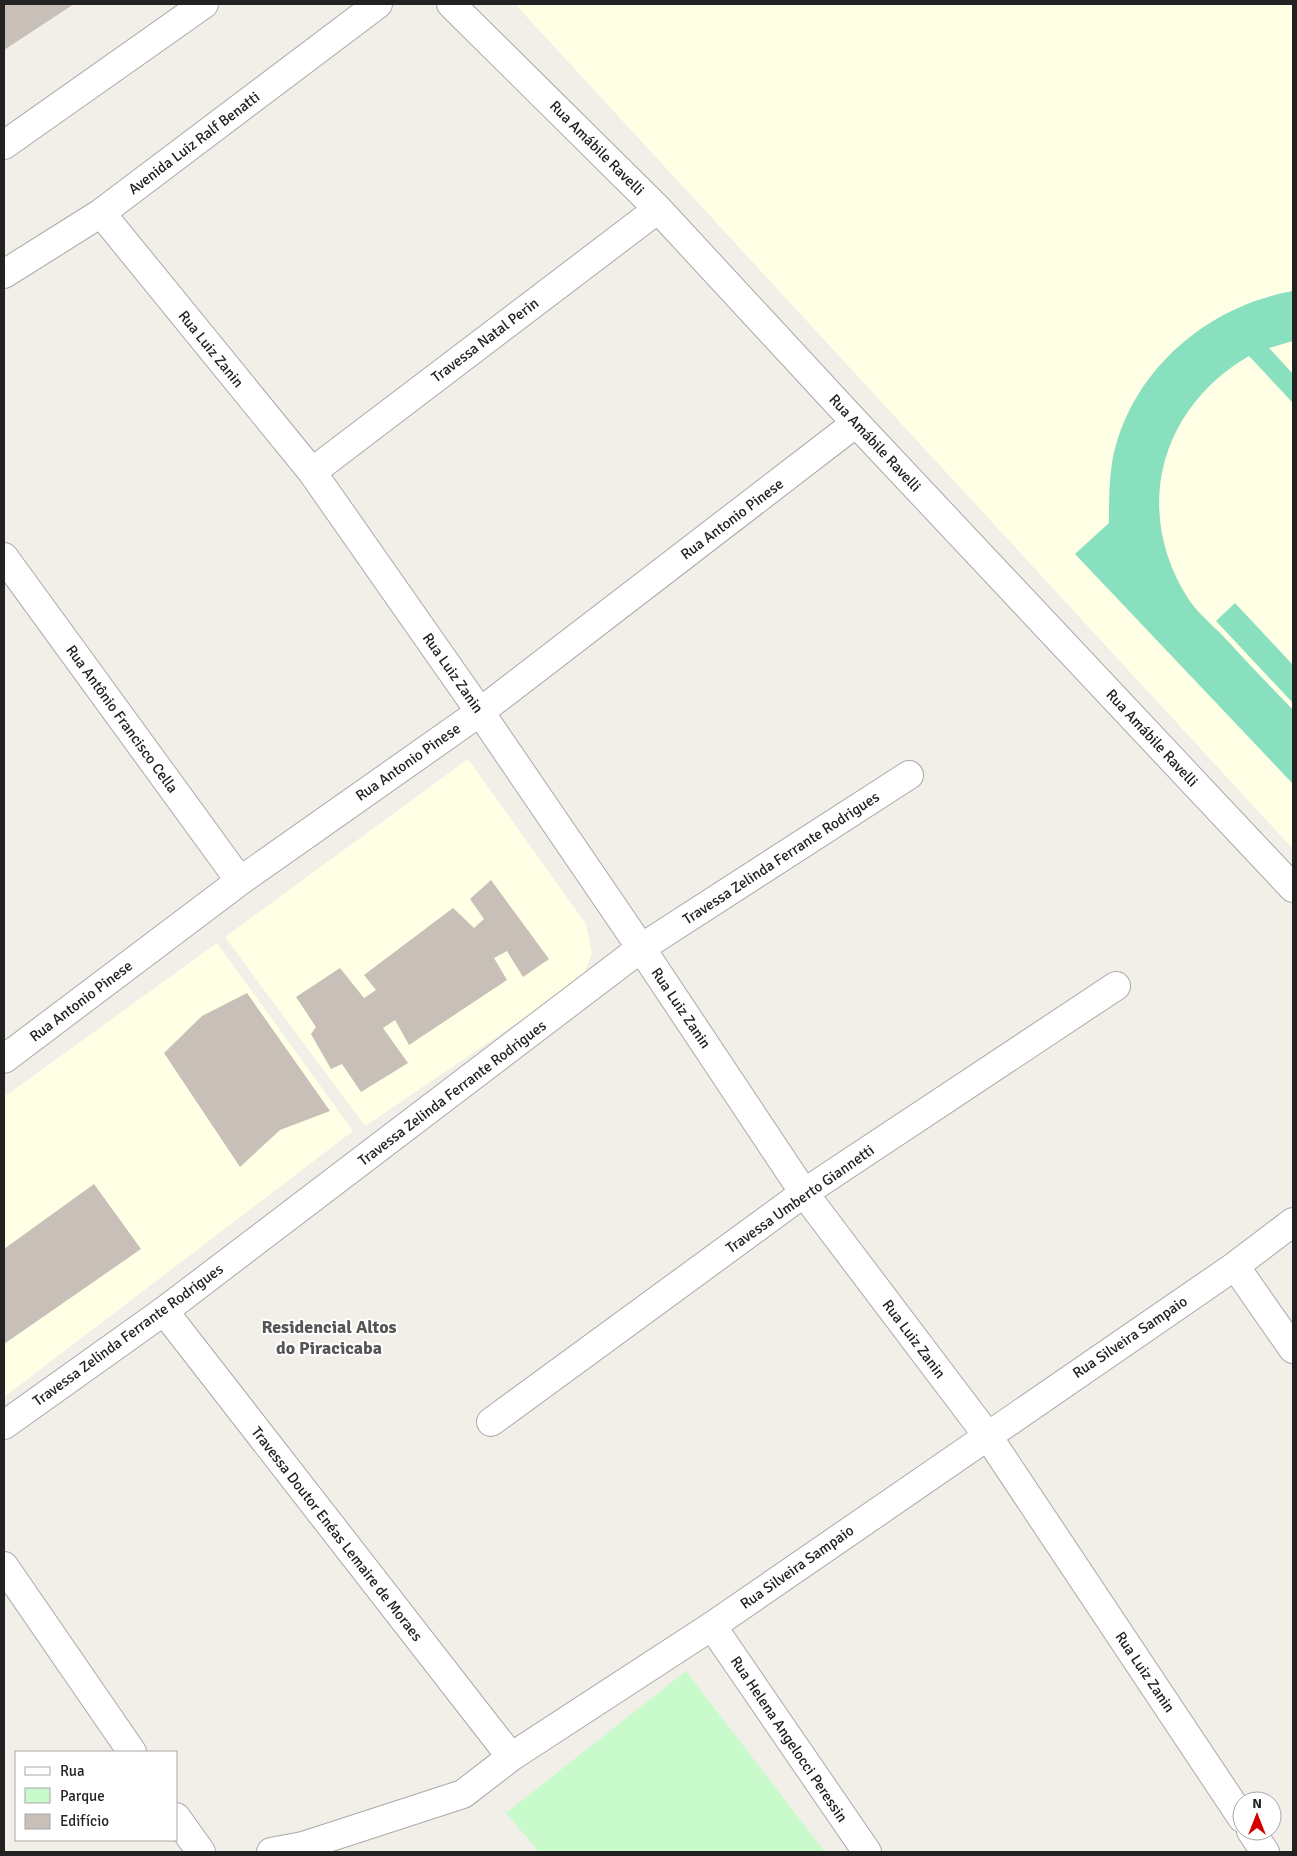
<svg xmlns="http://www.w3.org/2000/svg" width="1297" height="1856" font-family="Signika,sans-serif">
  <rect width="100%" height="100%" fill="#f2efe9"/>
  <path fill="#ffffe5" d="M 515,4 L 1293,4 L 1293,849 Z
    M 468,759 L 586,924 L 592,953 L 582,979 L 365,1126 L 225,937 Z
    M 217,943 L 353,1131 L 4,1397 L 4,1097 Z"/>
  <path fill="#c8facc" d="M 686,1671 L 825,1852 L 539,1852 L 506,1813 Z"/>
  <path fill="#88e0be" d="M 1293,291 L 1293,341 L 1269,348 L 1293,374 L 1293,403 L 1249,356 C 1159,408 1132,512 1189,600 C 1198,613 1212,625 1223,636 C 1246,661 1270,686 1293,710 L 1293,784 L 1075,554 L 1109,523 C 1109,503 1109,483 1112,463 C 1128,373 1206,306 1293,291 Z
    M 1235,603 L 1293,665 L 1293,703 L 1216,621 Z"/>
  <path fill="#c7bfb8" d="M 4,4 L 74,4 L 4,50 Z
    M 491,880 L 549,959 L 523,977 L 507,951 L 494,958 L 507,980 L 409,1045 L 395,1020 L 383,1028 L 408,1063 L 361,1092 L 342,1064 L 331,1069 L 311,1034 L 316,1027 L 296,997 L 340,968 L 364,998 L 376,990 L 364,975 L 453,908 L 474,928 L 484,919 L 470,899 Z
    M 247,993 L 330,1111 L 280,1130 L 240,1167 L 164,1053 L 202,1016 Z
    M 94,1184 L 141,1249 L 4,1344 L 4,1249 Z"/>
  <g fill="none" stroke-linecap="round" stroke-linejoin="round">
    <g stroke="#a9a9a9" stroke-width="30">
      <path id="street" d="M 451,4 L 658,209 L 856,423 L 1293,888
        M 4,145 L 204,4
        M 101,213 L 312,472 L 480,712 L 641,948 L 804,1193 L 987,1435 L 1242,1818
        M 4,274 L 101,213 L 378,4
        M 312,472 L 658,209
        M 4,557 L 240,881
        M 4,1059 L 240,881 L 480,712 L 856,423
        M 1235,1266 L 1293,1349
        M 164,1311 L 511,1757
        M 491,1422 L 804,1193 L 1116,986
        M 4,1425 L 164,1311 L 641,948 L 909,775
        M 4,1566 L 132,1752
        M 712,1626 L 867,1852
        M 176,1817 L 201,1852
        M 1251,1831 L 1265,1852
        M 271,1852 L 303,1846 L 463,1794 L 511,1757 L 712,1626 L 1235,1266 L 1293,1222"/>
    </g>
    <use href="#street" stroke="#fff" stroke-width="28"/>
  </g>
  <g text-anchor="middle" stroke-width="4" stroke-linejoin="round" paint-order="stroke">
    <g font-size="15" fill="#222" stroke="#fff">
      <text transform="translate(194 143) rotate(-37)" y="5">Avenida Luiz Ralf Benatti</text>
      <text transform="translate(597 148) rotate(45)" y="5">Rua Amábile Ravelli</text>
      <text transform="translate(485 340) rotate(-37)" y="5">Travessa Natal Perin</text>
      <text transform="translate(211 349) rotate(51)" y="5">Rua Luiz Zanin</text>
      <text transform="translate(875 443) rotate(47)" y="5">Rua Amábile Ravelli</text>
      <text transform="translate(732 519) rotate(-37)" y="5">Rua Antonio Pinese</text>
      <text transform="translate(453 673) rotate(55)" y="5">Rua Luiz Zanin</text>
      <text transform="translate(122 719) rotate(54)" y="5">Rua Antônio Francisco Cella</text>
      <text transform="translate(1152 738) rotate(47)" y="5">Rua Amábile Ravelli</text>
      <text transform="translate(408 762) rotate(-35)" y="5">Rua Antonio Pinese</text>
      <text transform="translate(781 858) rotate(-33)" y="5">Travessa Zelinda Ferrante Rodrigues</text>
      <text transform="translate(81 1001) rotate(-37)" y="5">Rua Antonio Pinese</text>
      <text transform="translate(681 1008) rotate(56)" y="5">Rua Luiz Zanin</text>
      <text transform="translate(452 1093) rotate(-37)" y="5">Travessa Zelinda Ferrante Rodrigues</text>
      <text transform="translate(800 1199) rotate(-35)" y="5">Travessa Umberto Giannetti</text>
      <text transform="translate(128 1335) rotate(-36)" y="5">Travessa Zelinda Ferrante Rodrigues</text>
      <text transform="translate(1130 1337) rotate(-34)" y="5">Rua Silveira Sampaio</text>
      <text transform="translate(914 1339) rotate(53)" y="5">Rua Luiz Zanin</text>
      <text transform="translate(337 1534) rotate(52)" y="5">Travessa Doutor Enéas Lemaire de Moraes</text>
      <text transform="translate(797 1567) rotate(-35)" y="5">Rua Silveira Sampaio</text>
      <text transform="translate(1145 1672) rotate(56)" y="5">Rua Luiz Zanin</text>
      <text transform="translate(789 1739) rotate(56)" y="5">Rua Helena Angelocci Peressin</text>
    </g>
    <g font-size="18" font-weight="bold" fill="#555" stroke="#fff">
      <text x="329" y="1333">Residencial Altos<tspan x="329" dy="21">do Piracicaba</tspan></text>
    </g>
  </g>
  <rect width="1297" height="1856" fill="none" stroke="#222222" stroke-width="10"/>
  <rect x="15" y="1751" width="162" height="90" fill="#ffffff" stroke="#a7a7a7"/>
  <rect x="25" y="1767" width="25" height="8" fill="#ffffff" stroke="#a7a7a7"/>
  <text x="60" y="1776" font-size="15" fill="#222222">Rua</text>
  <rect x="25" y="1788" width="25" height="15" fill="#c8facc" stroke="#a7a7a7"/>
  <text x="60" y="1801" font-size="15" fill="#222222">Parque</text>
  <rect x="25" y="1814" width="25" height="15" fill="#c7bfb8" stroke="#a7a7a7"/>
  <text x="60" y="1826" font-size="15" fill="#222222">Edifício</text>
  <g transform="translate(1257 1816)"><circle r="24" fill="#ffffff" stroke="#a7a7a7"/>
  <path d="M0-4L9 19L0 12L-9 19Z" fill="#d40000"/>
  <text y="-8" font-size="14" font-weight="bold" text-anchor="middle" fill="#222222">N</text>
  </g>
</svg>
